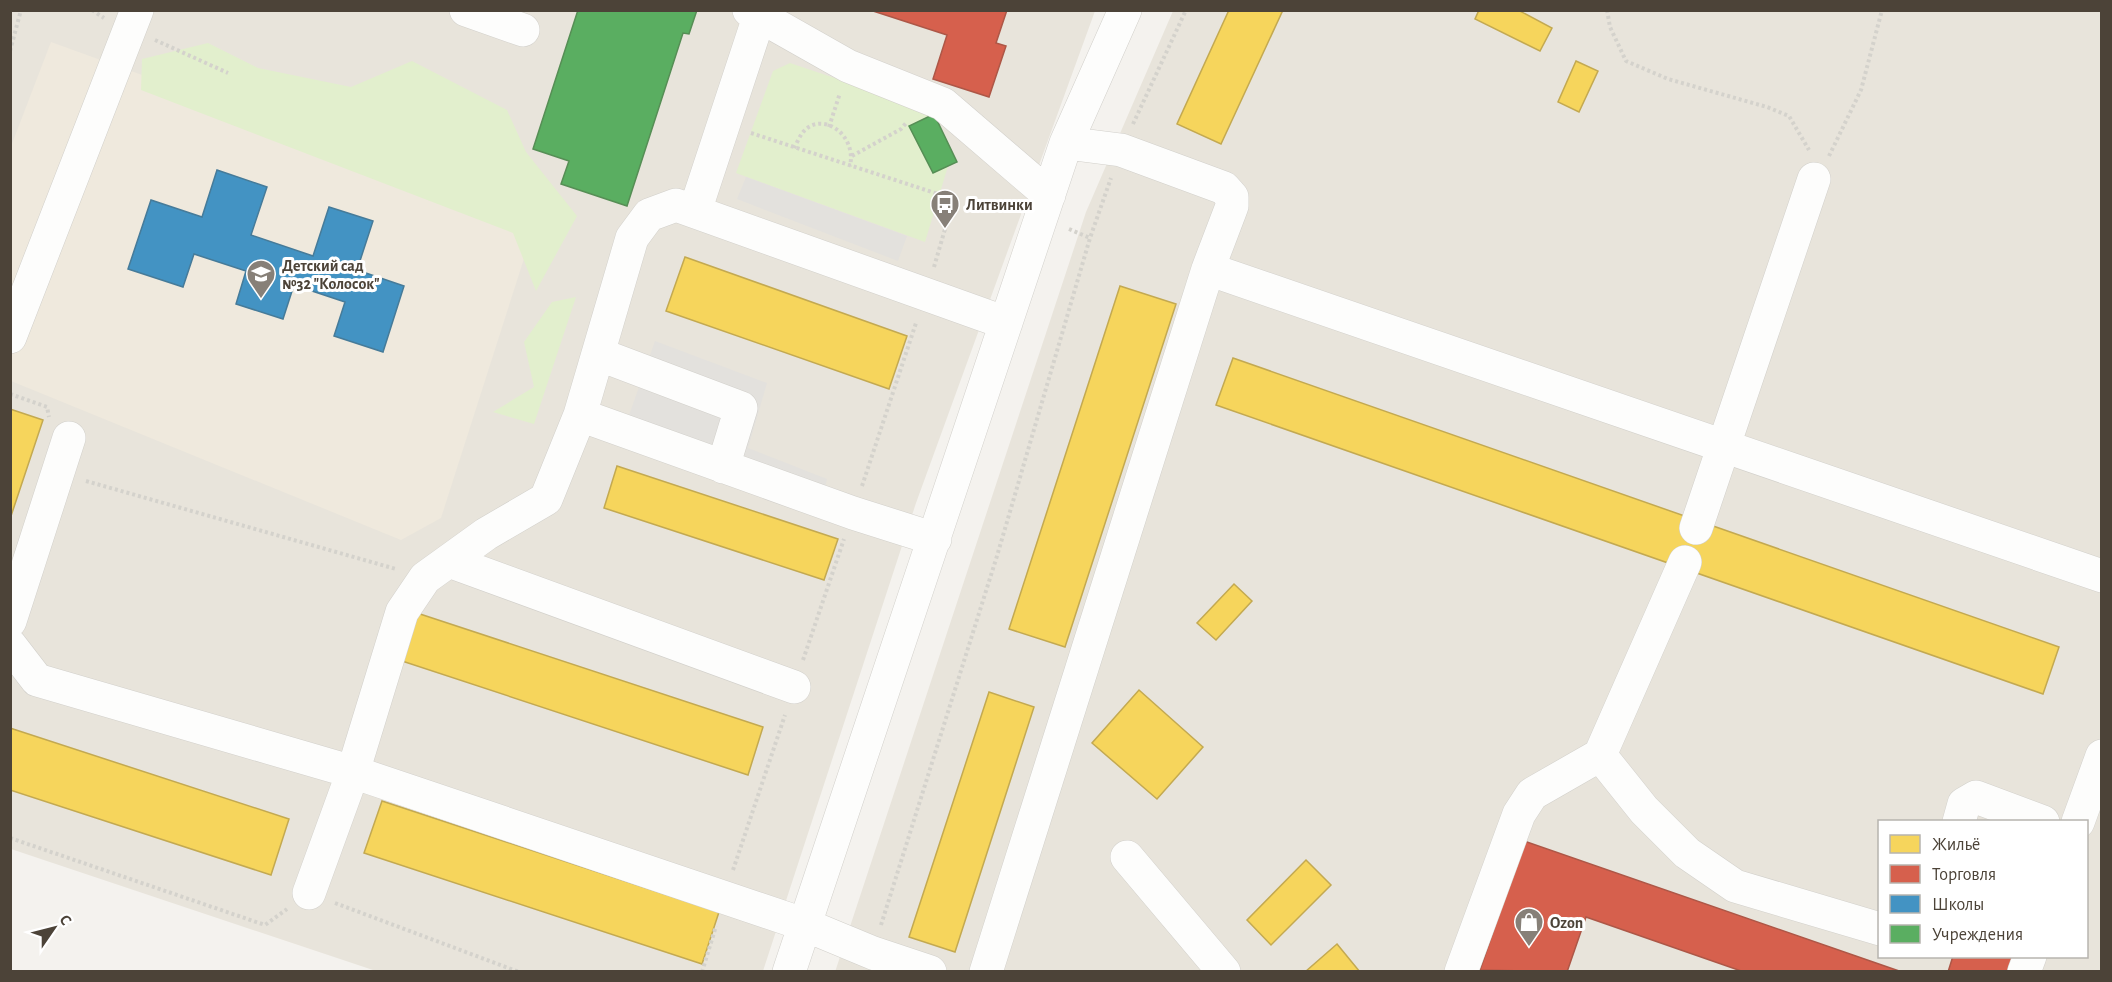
<svg xmlns="http://www.w3.org/2000/svg" width="2112" height="982" font-family="'Alegreya Sans',sans-serif">
  <rect width="100%" height="100%" fill="#f4f2ee"/>
  <path fill="#e8e4db" fill-rule="evenodd" d="M 11,11 L 1095,11 L 916,503 L 763,971 L 376,971 L 11,849 Z
    M 1173,11 L 2101,11 L 2101,971 L 835,972 L 1086,212 ZM 1880,822 L 2086,822 L 2086,956 L 1880,956 Z"/>
  <path fill="#efe9dd" d="M 51,42 L 537,218 L 441,518 L 401,540 L 11,381 L 10,149 Z"/>
  <path fill="#e2efcd" d="M 208,43 L 258,68 L 351,87 L 412,61 L 507,110 L 526,152 L 577,216 L 536,291 L 513,233 L 141,90 L 142,59 Z
    M 790,63 L 921,107 L 934,114 L 910,126 L 932,173 L 948,166 L 925,242 L 736,173 L 773,71 Z
    M 576,297 L 534,424 L 493,412 L 534,387 L 524,342 L 552,302 Z"/>
  <path fill="#e3e1dd" d="M 746,177 L 907,236 L 898,261 L 737,199 Z
    M 655,341 L 767,383 L 748,448 L 827,479 L 823,496 L 626,424 Z"/>
  <path fill="#f6d55c" stroke="#c3a951" stroke-width="1.5" d="M 1229,10 L 1283,10 L 1221,144 L 1177,124 Z
    M 1479,10 L 1518,10 L 1552,28 L 1540,51 L 1475,19 Z
    M 1576,61 L 1598,71 L 1579,112 L 1558,102 Z
    M 685,257 L 907,336 L 889,389 L 666,311 Z
    M 1120,286 L 1176,304 L 1065,647 L 1009,629 Z
    M 1233,358 L 2059,647 L 2043,694 L 1216,405 Z
    M 10,409 L 43,420 L 10,519 Z
    M 617,466 L 838,539 L 824,580 L 604,508 Z
    M 1234,584 L 1252,601 L 1216,640 L 1197,623 Z
    M 417,613 L 763,727 L 748,775 L 402,661 Z
    M 1139,690 L 1203,747 L 1157,799 L 1092,743 Z
    M 989,692 L 1034,707 L 955,952 L 909,937 Z
    M 10,728 L 289,819 L 271,875 L 10,790 Z
    M 382,801 L 719,912 L 702,964 L 364,853 Z
    M 1306,860 L 1331,885 L 1271,945 L 1247,920 Z
    M 1337,944 L 1360,972 L 1305,972 Z"/>
  <path fill="#d6604d" stroke="#ad5747" stroke-width="1.5" d="M 870,10 L 1007,10 L 996,43 L 1006,46 L 989,97 L 933,79 L 947,35 Z
    M 1524,841 L 1902,972 L 1744,972 L 1586,917 L 1567,972 L 1480,970 Z
    M 1953,956 L 2014,956 L 2009,972 L 1948,972 Z"/>
  <path fill="#4393c3" stroke="#467b99" stroke-width="1.5" d="M 217,170 L 267,187 L 251,235 L 313,256 L 329,207 L 373,221 L 357,270 L 404,286 L 383,352 L 334,336 L 345,302 L 294,285 L 283,319 L 236,304 L 246,271 L 194,254 L 183,287 L 128,269 L 151,200 L 202,217 Z"/>
  <path fill="#5aae61" stroke="#568e55" stroke-width="1.5" d="M 578,10 L 697,10 L 689,34 L 683,33 L 627,206 L 561,184 L 569,161 L 533,149 Z
    M 934,114 L 957,162 L 933,173 L 909,126 Z"/>
  <g fill="none" stroke-linecap="round" stroke-linejoin="round">
    <g stroke="#d2d0cb" stroke-width="34">
      <path id="minor" d="M 466,10 L 523,30
        M 749,10 L 848,66 L 943,104 L 1049,195
        M 695,211 L 759,17
        M 1208,269 L 2102,576
        M 10,337 L 137,10
        M 598,354 L 741,408 L 723,467
        M 580,415 L 632,238 L 649,215 L 676,205 L 1006,323
        M 1696,528 L 1814,179
        M 449,561 L 794,687
        M 10,621 L 69,438
        M 10,645 L 37,680 L 353,772 L 803,924 L 873,953 L 930,972
        M 1600,755 L 1644,810 L 1687,853 L 1735,886 L 1880,929
        M 1959,822 L 1964,804 L 1976,797 L 2043,822
        M 2078,822 L 2102,756
        M 1127,857 L 1224,972
        M 309,893 L 353,772 L 402,612 L 425,578 L 486,534 L 546,499 L 580,415 L 853,513 L 935,539
        M 789,972 L 1066,143 L 1125,10
        M 986,972 L 1208,269 L 1232,206 L 1232,197 L 1224,188 L 1121,150 L 1066,143
        M 1461,972 L 1519,814 L 1532,794 L 1600,755 L 1685,562
        M 2024,972 L 2030,956"/>
    </g>
    <path stroke="#d4d2cc" stroke-width="4" stroke-dasharray="3 3" stroke-linecap="butt" d="M 92,10 L 104,18
      M 1607,10 L 1610,27 L 1626,61 L 1668,79 L 1767,107 L 1789,116 L 1809,150
      M 155,40 L 228,73
      M 10,51 L 21,10
      M 1133,124 L 1186,10
      M 829,127 L 840,93
      M 751,133 L 938,194
      M 794,148 C 797,143 800,135 804,131 C 823,111 857,135 850,166
      M 852,156 L 901,129 L 907,122
      M 1829,156 L 1861,90 L 1882,10
      M 1069,229 L 1090,238
      M 934,267 L 954,198
      M 10,394 L 47,407 L 49,417
      M 86,481 L 396,569
      M 862,486 L 916,323
      M 803,660 L 844,539
      M 10,838 L 265,925 L 287,909
      M 733,870 L 785,715
      M 335,903 L 519,972
      M 881,925 L 997,556 L 1090,238 L 1111,178
      M 702,972 L 716,926"/>
    <use href="#minor" stroke="#fdfdfc" stroke-width="33"/>
  </g>
  <defs>
    <g id="bus-pin" transform="scale(1.5)"><path d="M0 17L-7.5 6A9.5 9.5 0 1 1 7.5 6Z" fill="#878078" stroke="#fff"/><path d="M-5-6H5V4H4V6H2V4H-2V6H-4V4H-5ZM-3.5-4V0h7V-4ZM-3.5 1.2v1.5H-2V1.2ZM2 1.2v1.5H3.5V1.2Z" fill="#fff"/></g>
    <g id="school-pin" transform="scale(1.5)"><path d="M0 17L-7.5 6A9.5 9.5 0 1 1 7.5 6Z" fill="#878078" stroke="#fff"/><path d="M0-5L7-2L0 1L-7-2ZM-4 1L0 2.5L4 1V4Q0 6-4 4Z" fill="#fff"/></g>
    <g id="shop-pin" transform="scale(1.5)"><path d="M0 17L-7.5 6A9.5 9.5 0 1 1 7.5 6Z" fill="#878078" stroke="#fff"/><path d="M-5-2.5h2.3a2.7 3.5 0 0 1 5.4 0H5L5.5 6h-11ZM-1.5-2.5h3a1.5 2.3 0 0 0-3 0Z" fill="#fff"/></g>
  </defs>
  <g fill-rule="evenodd">
    <use href="#bus-pin" x="945" y="204"/>
    <use href="#school-pin" x="261" y="274"/>
    <use href="#shop-pin" x="1529" y="922"/>
  </g>
  <g text-anchor="middle" stroke-width="6" stroke-linejoin="round" paint-order="stroke">
    <g font-size="16" font-weight="bold" fill="#4c4338" stroke="#fff" text-anchor="start">
      <text x="966" y="210">Литвинки</text>
      <text x="282" y="271">Детский сад<tspan x="282" dy="18">№32 "Колосок"</tspan></text>
      <text x="1550" y="928">Ozon</text>
    </g>
  </g>
  <rect width="2112" height="982" fill="none" stroke="#4c4338" stroke-width="24"/>
  <rect x="1878" y="820" width="210" height="138" fill="#ffffff" stroke="#b7b4af" stroke-width="1.5"/>
  <rect x="1890" y="835" width="30" height="18" fill="#f6d55c" stroke="#b7b4af" stroke-width="1.5"/>
  <text x="1932" y="850" font-size="18" fill="#4c4338">Жильё</text>
  <rect x="1890" y="865" width="30" height="18" fill="#d6604d" stroke="#b7b4af" stroke-width="1.5"/>
  <text x="1932" y="880" font-size="18" fill="#4c4338">Торговля</text>
  <rect x="1890" y="895" width="30" height="18" fill="#4393c3" stroke="#b7b4af" stroke-width="1.5"/>
  <text x="1932" y="910" font-size="18" fill="#4c4338">Школы</text>
  <rect x="1890" y="925" width="30" height="18" fill="#5aae61" stroke="#b7b4af" stroke-width="1.5"/>
  <text x="1932" y="940" font-size="18" fill="#4c4338">Учреждения</text>
  <g transform="translate(54 928) rotate(55)" stroke="#ffffff" stroke-width="4.5" paint-order="stroke">
  <path d="M0-4.5L10 22L0 15L-10 22Z" fill="#4c4338"/>
  <text y="-9" font-size="16" font-weight="bold" text-anchor="middle" fill="#4c4338">С</text>
  </g>
</svg>
